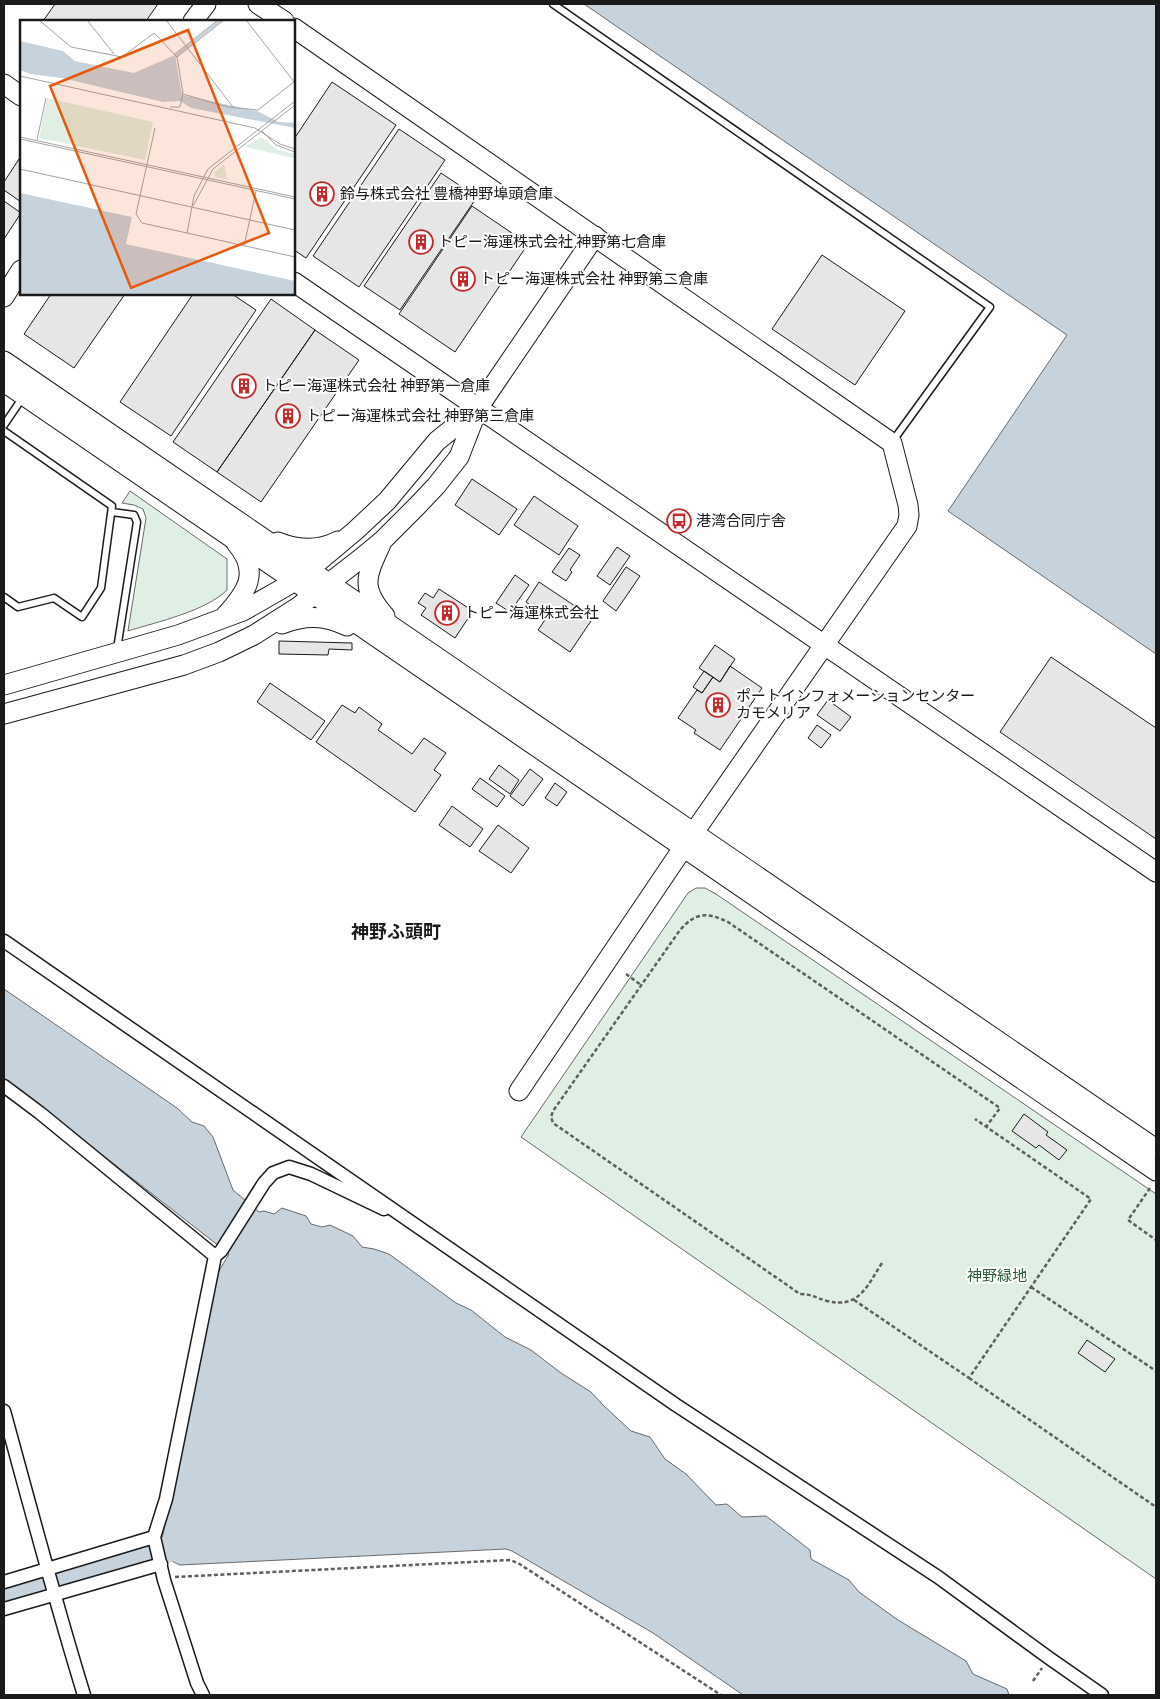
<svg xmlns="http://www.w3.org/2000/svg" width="1160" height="1699" font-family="'PT Sans Narrow','Noto Sans JP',sans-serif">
  <rect width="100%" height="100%" fill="#fff"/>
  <path fill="#e0efe3" stroke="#6a6a6a" d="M 130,491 L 227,559 L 227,590 C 206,611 157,622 128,631 L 146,518 L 143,509 L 134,505 L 122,503 Z
    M 696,888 L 705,888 L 716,894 L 1156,1194 L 1156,1579 L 521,1137 L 688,893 Z"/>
  <path fill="#c6d2dc" stroke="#6a6a6a" d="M 584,4 L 1156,4 L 1156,654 L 948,511 L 1067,335 Z
    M 4,989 L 177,1108 L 192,1122 L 204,1126 L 213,1137 L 233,1190 L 259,1212 L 264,1211 L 274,1214 L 282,1208 L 306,1216 L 311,1224 L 322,1227 L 330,1225 L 353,1236 L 362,1247 L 374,1249 L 389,1254 L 456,1303 L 471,1310 L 505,1337 L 531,1350 L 561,1373 L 591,1392 L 603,1405 L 631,1431 L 650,1437 L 665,1459 L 686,1474 L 716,1505 L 727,1504 L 742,1517 L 766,1516 L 810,1550 L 811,1559 L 849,1580 L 859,1592 L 898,1620 L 966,1661 L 973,1674 L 1007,1689 L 1009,1695 L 743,1695 L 653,1633 L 512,1551 L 506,1549 L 180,1565 C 169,1561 166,1555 161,1544 L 216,1276 L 229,1254 L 4,1078 Z"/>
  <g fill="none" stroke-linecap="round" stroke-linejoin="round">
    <path stroke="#c6d2dc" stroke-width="26" d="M 4,1596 L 169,1549 L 184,1541"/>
  </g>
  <path fill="#e6e6e6" stroke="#1a1a1a" d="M 55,4 L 158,4 L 146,21 L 43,21 Z
    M 332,82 L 396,125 L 306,258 L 294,250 L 294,139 Z
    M 399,129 L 445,160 L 359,287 L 313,256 Z
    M 21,156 L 21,202 L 4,190 L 4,182 Z
    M 441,173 L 477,197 L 400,310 L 364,286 Z
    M 4,201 L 21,213 L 4,239 Z
    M 472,206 L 528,244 L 455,352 L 399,314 Z
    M 822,255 L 905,311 L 855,385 L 772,329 Z
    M 51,294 L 125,294 L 74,368 L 24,334 Z
    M 193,294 L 232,294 L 256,310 L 171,436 L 120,402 Z
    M 271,299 L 315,330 L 217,472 L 173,442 Z
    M 315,330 L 359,360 L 261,502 L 217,472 Z
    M 472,479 L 517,509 L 499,535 L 455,505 Z
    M 534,496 L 578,526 L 559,555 L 514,525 Z
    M 617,547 L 630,556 L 610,585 L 597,576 Z
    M 569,548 L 580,555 L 570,570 L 572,572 L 566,581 L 552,572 Z
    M 626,567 L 640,576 L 616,611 L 603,601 Z
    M 515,575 L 529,585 L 510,612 L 496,603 Z
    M 539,582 L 593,618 L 570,652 L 538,630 L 547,617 L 526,602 Z
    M 439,589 L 473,611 L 455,638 L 421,615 L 426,608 L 418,603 L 425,593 L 433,598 Z
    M 279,641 L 352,643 L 352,650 L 329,649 L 328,655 L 279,654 Z
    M 715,645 L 735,659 L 720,682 L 699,668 Z
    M 1051,657 L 1156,728 L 1156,839 L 1000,732 Z
    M 730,666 L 762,688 L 720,750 L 694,733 L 696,730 L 678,718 L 697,690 L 702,693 L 713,677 L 720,682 Z
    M 704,671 L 713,677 L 702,693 L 693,687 Z
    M 270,683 L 325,721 L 311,740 L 257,702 Z
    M 828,700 L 851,717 L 840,731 L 817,715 Z
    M 342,705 L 355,713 L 359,707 L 382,724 L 378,730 L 412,754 L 424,738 L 446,753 L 434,770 L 441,775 L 415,812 L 316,742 Z
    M 817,725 L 831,735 L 821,748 L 808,738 Z
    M 499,765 L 519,780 L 510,794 L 489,779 Z
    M 530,769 L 543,779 L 523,806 L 510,796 Z
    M 480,778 L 505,796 L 497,807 L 472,789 Z
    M 555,783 L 567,792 L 557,806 L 545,798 Z
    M 452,806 L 483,829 L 470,847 L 439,825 Z
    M 498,825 L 529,848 L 511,873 L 479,851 Z
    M 1024,1114 L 1048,1132 L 1046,1135 L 1067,1150 L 1059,1160 L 1039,1145 L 1036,1148 L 1012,1131 Z
    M 1087,1340 L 1115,1359 L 1105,1372 L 1078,1353 Z"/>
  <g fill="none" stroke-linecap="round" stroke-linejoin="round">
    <g stroke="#1a1a1a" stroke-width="9">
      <path id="lane" d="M 553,4 L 990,307 L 892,442
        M 4,425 L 23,397
        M 4,431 L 112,506 L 101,588 L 82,617 L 54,598 L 18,607 L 4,597
        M 112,512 L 134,515 L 137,522 L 117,649"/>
    </g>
    <g stroke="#1a1a1a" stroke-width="15">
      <path id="street" d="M 4,941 L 676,1405 L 938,1577 L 1049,1658 L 1102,1695
        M 4,1086 L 40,1113 L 215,1256
        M 4,1411 C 30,1506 55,1601 84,1695
        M 4,1582 L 154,1537
        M 4,1609 L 161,1564
        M 203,1695 L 197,1683 L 164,1580 L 154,1537 L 166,1499 L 215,1256 L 221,1251 L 264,1183 L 273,1173 L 289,1167 L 311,1174 L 384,1209"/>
    </g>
    <g stroke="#1a1a1a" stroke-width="21">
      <path id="secondary" d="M 258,4 L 284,21
        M 193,21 L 206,4
        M 294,28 L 892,443 L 908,505 L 909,515 L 907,526 L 683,848 L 519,1091
        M 4,84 L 21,96
        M 294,282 L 1156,872
        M 4,297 L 21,270
        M 4,361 L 1156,1149
        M 4,382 L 1156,1171
        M 278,542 C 298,550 319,551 338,541
        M 381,544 C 367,575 359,587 385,616
        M 225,616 C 247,592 261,572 236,543
        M 282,624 C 305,615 324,615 347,626
        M 4,685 L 178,635 L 243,611 L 285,587 L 300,577 L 355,531 L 387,501 L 437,441 L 478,408
        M 4,714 L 184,665 L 219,652 L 254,635 L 298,607 L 360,559 L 383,540 L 417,506 L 436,486 L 459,457 L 478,408 L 595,236"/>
    </g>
    <path stroke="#5f5f5f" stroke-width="2.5" stroke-dasharray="4 2.5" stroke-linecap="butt" d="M 626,974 L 641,985
      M 1150,1188 L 1128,1220 L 1156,1240
      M 882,1263 C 867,1286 859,1309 827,1301 C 816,1298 812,1294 800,1294 L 553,1123 L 551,1117 L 553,1111 L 680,930 C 696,912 707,912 728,922 L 1000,1108 L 986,1127
      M 1031,1287 L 1156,1371
      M 854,1300 L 969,1378 L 1091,1199 L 975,1119
      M 969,1378 L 1156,1507
      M 175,1577 L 510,1560 L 518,1563 L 721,1695
      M 1033,1681 L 1042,1668"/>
    <use href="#lane" stroke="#fff" stroke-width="6"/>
    <use href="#street" stroke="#fff" stroke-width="12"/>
    <use href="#secondary" stroke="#fff" stroke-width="19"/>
  </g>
  <defs>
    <g id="building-ring" transform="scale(1.25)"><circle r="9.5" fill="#fff" stroke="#c62828" stroke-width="1.5"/><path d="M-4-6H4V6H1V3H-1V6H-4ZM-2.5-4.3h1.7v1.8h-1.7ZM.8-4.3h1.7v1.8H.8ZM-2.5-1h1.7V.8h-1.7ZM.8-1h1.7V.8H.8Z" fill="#c62828"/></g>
    <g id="bus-ring" transform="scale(1.25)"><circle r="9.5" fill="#fff" stroke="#c62828" stroke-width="1.5"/><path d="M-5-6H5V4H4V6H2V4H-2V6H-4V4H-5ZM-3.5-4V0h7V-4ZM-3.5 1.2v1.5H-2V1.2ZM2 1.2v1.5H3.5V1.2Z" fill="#c62828"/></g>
  </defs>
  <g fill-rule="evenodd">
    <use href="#building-ring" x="322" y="194"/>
    <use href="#building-ring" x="421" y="242"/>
    <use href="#building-ring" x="463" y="279"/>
    <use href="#building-ring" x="244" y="386"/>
    <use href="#building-ring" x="288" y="416"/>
    <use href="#bus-ring" x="679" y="521"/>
    <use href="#building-ring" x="447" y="613"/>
    <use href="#building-ring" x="718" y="705"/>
  </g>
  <g text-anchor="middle" stroke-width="4" stroke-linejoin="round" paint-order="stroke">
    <g font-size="15" fill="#1a1a1a" stroke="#fff" text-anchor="start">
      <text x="340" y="199">鈴与株式会社 豊橋神野埠頭倉庫</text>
      <text x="438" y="247">トピー海運株式会社 神野第七倉庫</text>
      <text x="480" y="284">トピー海運株式会社 神野第二倉庫</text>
      <text x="262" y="391">トピー海運株式会社 神野第一倉庫</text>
      <text x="306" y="421">トピー海運株式会社 神野第三倉庫</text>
      <text x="696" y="526">港湾合同庁舎</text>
      <text x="464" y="618">トピー海運株式会社</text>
      <text x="736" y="701">ポートインフォメーションセンター<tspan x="736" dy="17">カモメリア</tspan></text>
    </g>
    <g font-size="15" fill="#2b5a34" stroke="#fff">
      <text x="997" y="1281">神野緑地</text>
    </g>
    <g font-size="18" font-weight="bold" fill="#1a1a1a" stroke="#fff">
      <text x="396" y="938">神野ふ頭町</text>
    </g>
  </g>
  <g transform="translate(20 20)">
    <rect width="275" height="275" fill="#fff"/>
    <path d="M 27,78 L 133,102 L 125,140 L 19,118 ZM 241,117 L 258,130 L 275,134 L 274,138 L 225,127 ZM 204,144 L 207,158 L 210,160 L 195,157 L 194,153 Z" fill="#e0efe3"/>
    <path d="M 0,21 L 43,31 L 55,41 L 114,53 L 155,35 L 162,75 L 237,91 L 259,102 L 275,103 L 275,108 L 171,88 L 160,81 L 143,82 L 42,58 L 10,54 L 0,50 ZM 0,173 L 112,197 L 106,224 L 275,261 L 275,275 L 0,275 Z" fill="#c6d2dc"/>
    <path fill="none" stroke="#c6d2dc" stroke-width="2.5" d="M 154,37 L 201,0"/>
    <path fill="none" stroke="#a3a3a3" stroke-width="1" d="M 19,0 L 51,27 L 102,37 L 134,13 L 157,37 L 163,73 L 160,87 L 150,87M 67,0 L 94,34M 146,0 L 213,87M 226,0 L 275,63M 155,34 L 198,0M 157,37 L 204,0M 0,56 L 235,108 L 260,124 L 275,129M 163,74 L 208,87 L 238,90 L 275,61M 135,108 L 116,194 L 122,203 L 275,237M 242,111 L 256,125 L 275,132M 0,117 L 275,177M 0,119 L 275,179M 17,120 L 26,78M 0,149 L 275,210M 173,186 L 193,149 L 275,85M 167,213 L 174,176 L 188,149 L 275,81M 224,226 L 236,171"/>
    <path fill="#e8590c" fill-opacity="0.15" stroke="#e8590c" stroke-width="2.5" d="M 168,10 L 249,213 L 111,268 L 30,66 Z"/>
    <rect width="275" height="275" fill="none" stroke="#1a1a1a" stroke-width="2.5"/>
  </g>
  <rect width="1160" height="1699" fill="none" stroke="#1a1a1a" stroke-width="10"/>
</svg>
